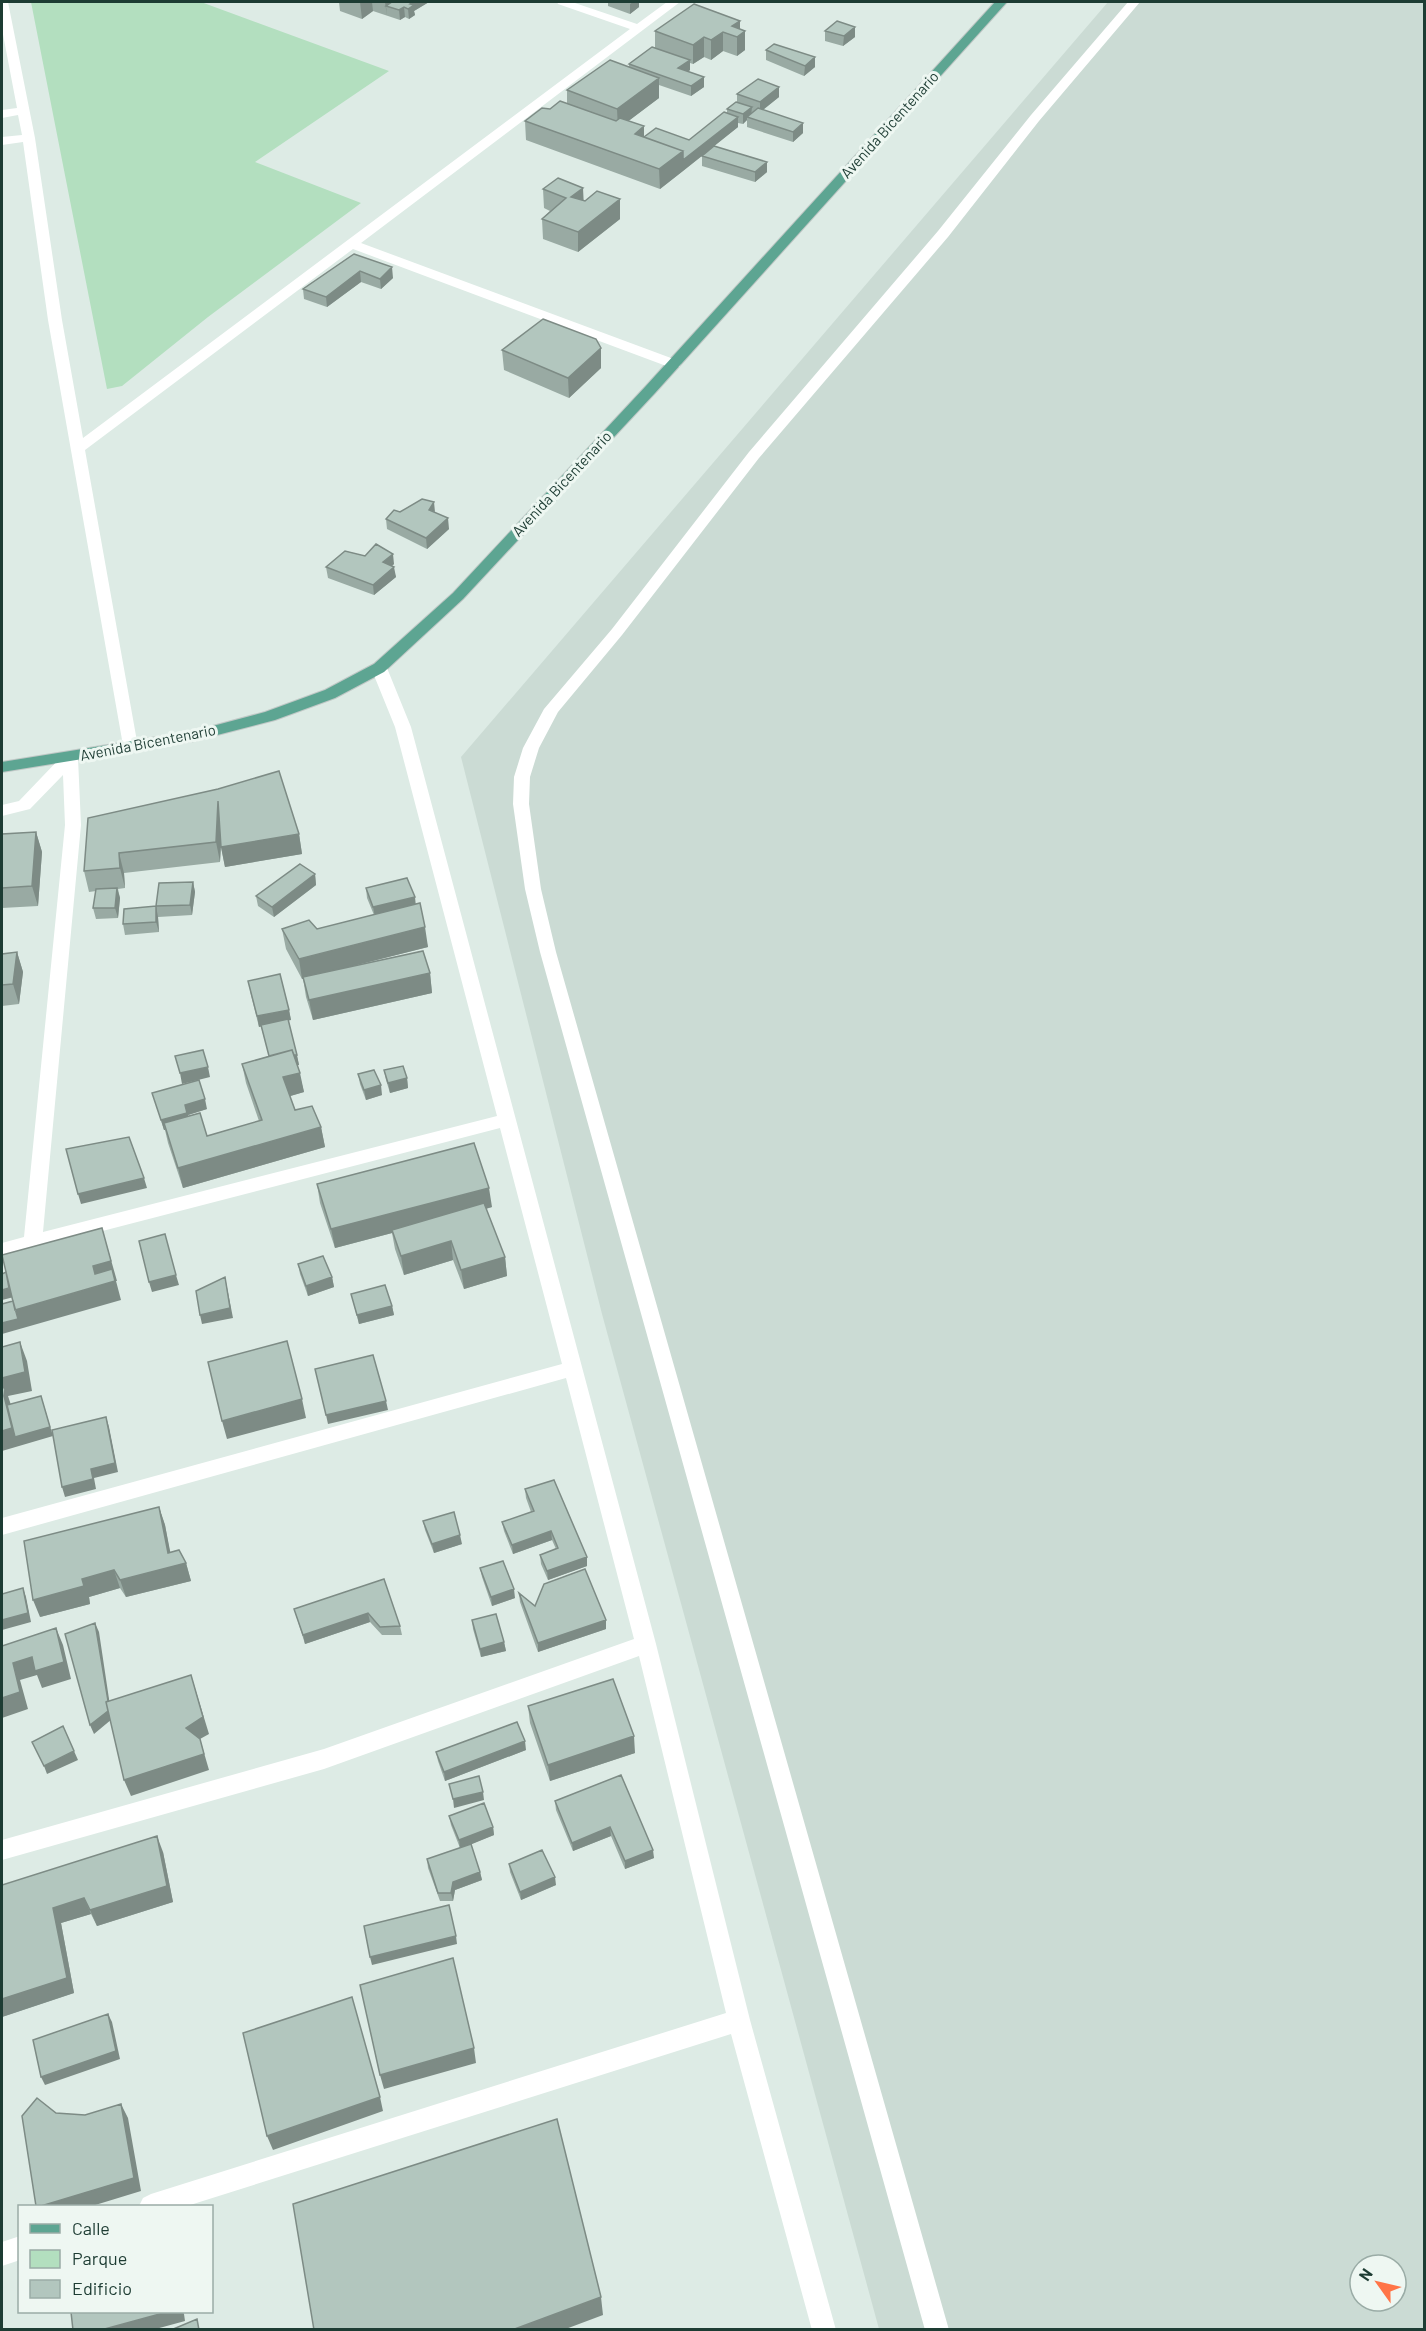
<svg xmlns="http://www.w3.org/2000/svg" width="1426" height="2331" font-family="Barlow,sans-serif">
  <rect width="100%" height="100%" fill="#ddebe5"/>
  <path fill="#cbdbd4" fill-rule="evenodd" d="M 1108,2 L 1424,2 L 1424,2329 L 879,2329 L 602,1314 L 461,757 ZM 1360,2265 L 1396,2265 L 1396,2301 L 1360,2301 Z"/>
  <path fill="#b3dfbf" d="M 31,2 L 201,2 L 389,71 L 255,162 L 361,203 L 208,317 L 122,386 L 107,389 Z"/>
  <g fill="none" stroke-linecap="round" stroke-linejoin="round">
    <g stroke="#c0c8c6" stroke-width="2">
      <path id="major" d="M 995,2 L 1007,2 L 655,393 L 463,599 L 384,672 L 335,698 L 275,720 L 194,741 L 2,772 L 2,762 L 194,731 L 265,712 L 325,690 L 374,664 L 453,593 L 645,387 Z"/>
    </g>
    <path fill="#fff" fill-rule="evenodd" d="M 2,2 L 8,2 L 35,138 L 62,320 L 83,438 L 630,29 L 558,4 L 557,2 L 572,2 L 637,24 L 667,2 L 680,2 L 361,243 L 679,361 L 681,364 L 679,367 L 669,367 L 353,249 L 85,450 L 138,747 L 136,751 L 124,751 L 48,320 L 23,142 L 2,145 L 2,137 L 22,135 L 18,115 L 2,118 L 2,110 L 17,108 L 2,29 Z
      M 1128,2 L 1140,2 L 1039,121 L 948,237 L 759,458 L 622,635 L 558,712 L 539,748 L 530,777 L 529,804 L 541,889 L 556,952 L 949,2330 L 925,2330 L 540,952 L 525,889 L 513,804 L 514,777 L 523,748 L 544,709 L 612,629 L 749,452 L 938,231 L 1031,115 Z
      M 379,663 L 387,668 L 411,727 L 656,1644 L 750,2020 L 836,2330 L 812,2330 L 731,2034 L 187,2206 L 139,2206 L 143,2198 L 151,2194 L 726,2013 L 639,1656 L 324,1769 L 2,1860 L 2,1840 L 324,1749 L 634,1639 L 566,1378 L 2,1535 L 2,1518 L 562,1364 L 500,1128 L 2,1257 L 2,1243 L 24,1237 L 65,825 L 63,775 L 30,809 L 2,816 L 2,805 L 19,801 L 64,754 L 76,754 L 78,758 L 81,825 L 43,1232 L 497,1116 L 395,727 L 371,668 Z
      M 20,2236 L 20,2260 L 2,2266 L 2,2242 Z"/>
    <use href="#major" fill="#5da592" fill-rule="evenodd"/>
  </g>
  <path fill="#99aaa3" d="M 339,2 L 429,2 L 414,11 L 415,15 L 409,19 L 405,17 L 400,20 L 373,11 L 362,19 L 340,11 Z
    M 608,2 L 639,2 L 639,7 L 630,14 L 608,6 Z
    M 855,27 L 855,37 L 843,46 L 825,41 L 825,31 Z
    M 740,29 L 745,31 L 745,50 L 737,56 L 723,51 L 711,60 L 704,57 L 693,64 L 690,63 L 690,70 L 688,72 L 704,77 L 704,87 L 691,96 L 659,85 L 659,98 L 628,121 L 644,126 L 644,137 L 689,140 L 727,113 L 727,109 L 737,102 L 737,94 L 779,87 L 779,97 L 763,110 L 803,133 L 793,142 L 747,127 L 747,120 L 743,124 L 738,123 L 738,127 L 714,146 L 767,172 L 755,182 L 702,166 L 702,156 L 712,148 L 660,189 L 526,140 L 525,121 L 550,109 L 567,103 L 567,90 L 629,67 L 629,64 L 655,48 L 655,31 Z
    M 766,50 L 815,57 L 815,67 L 804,76 L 766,60 Z
    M 543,189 L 585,201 L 620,199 L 620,219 L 578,252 L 543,239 L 542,219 L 550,211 L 544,208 Z
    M 354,254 L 393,278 L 381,289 L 361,282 L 327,307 L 304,299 L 303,289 Z
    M 601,348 L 601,368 L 569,398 L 504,370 L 502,350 Z
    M 400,512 L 435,512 L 449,529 L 427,549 L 387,529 L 386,519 Z
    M 394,564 L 392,566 L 396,577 L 374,595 L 328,578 L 326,567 Z
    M 88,818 L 299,834 L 302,854 L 225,867 L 221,847 L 220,862 L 124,873 L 125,888 L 118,889 L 120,898 L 118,918 L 96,919 L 93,908 L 96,891 L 89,892 L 84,871 Z
    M 36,832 L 42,852 L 38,906 L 2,908 L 2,834 Z
    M 315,874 L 316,885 L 274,917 L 258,906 L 256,896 Z
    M 193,882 L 195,892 L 192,915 L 158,917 L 159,932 L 125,935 L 123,924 L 156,906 Z
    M 366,888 L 416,904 L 428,947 L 332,971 L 430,973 L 432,993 L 313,1020 L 306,997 L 303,978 L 302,979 L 286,949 L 282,929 L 317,929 L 374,915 L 367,898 Z
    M 17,952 L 23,972 L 19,1004 L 2,1006 L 2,954 Z
    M 250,991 L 289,1010 L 291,1020 L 288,1020 L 299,1065 L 297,1065 L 304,1092 L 290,1096 L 295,1110 L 321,1127 L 325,1147 L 183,1188 L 168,1143 L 165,1130 L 164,1130 L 152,1093 L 207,1109 L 188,1115 L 188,1116 L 207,1136 L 259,1121 L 246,1083 L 242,1064 L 269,1056 L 261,1026 L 259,1027 Z
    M 384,1070 L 407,1078 L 408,1088 L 390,1093 L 386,1080 Z
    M 358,1074 L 382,1095 L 366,1100 L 360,1084 Z
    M 317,1184 L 492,1207 L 486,1209 L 505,1257 L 507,1276 L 464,1289 L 453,1260 L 404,1275 L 395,1249 L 392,1233 L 335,1248 L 320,1203 Z
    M 298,1264 L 332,1277 L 334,1287 L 308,1296 L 300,1274 Z
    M 351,1294 L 392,1306 L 394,1315 L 359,1324 Z
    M 525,1489 L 587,1566 L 548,1580 L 541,1564 L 540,1555 L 556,1549 L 552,1540 L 513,1554 L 504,1531 L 502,1522 L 531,1512 L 526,1498 Z
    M 159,1507 L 165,1525 L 170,1553 L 186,1563 L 191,1581 L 126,1597 L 120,1588 L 89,1597 L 90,1604 L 40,1617 Z
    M 423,1521 L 462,1544 L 434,1553 L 425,1530 Z
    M 480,1568 L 515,1598 L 492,1606 L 482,1577 Z
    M 384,1579 L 400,1626 L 402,1635 L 382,1635 L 370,1622 L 305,1644 L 294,1609 Z
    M 519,1593 L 535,1606 L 606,1620 L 606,1629 L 538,1652 L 520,1602 Z
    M 472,1620 L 504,1642 L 506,1651 L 481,1657 L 473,1629 Z
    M 528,1706 L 635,1753 L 550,1781 L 530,1723 Z
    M 526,1750 L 445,1781 L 438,1761 L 436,1752 Z
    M 621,1775 L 654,1858 L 625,1869 L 611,1836 L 573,1851 L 556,1810 L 555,1801 Z
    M 449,1816 L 493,1827 L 494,1835 L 471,1844 L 480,1872 L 482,1880 L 455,1890 L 453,1901 L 440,1901 L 428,1868 L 427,1859 L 460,1848 L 451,1825 Z
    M 163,1852 L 173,1902 L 97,1926 L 91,1914 L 61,1923 L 74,1993 L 2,2017 L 2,1885 Z
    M 509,1864 L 556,1885 L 521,1900 L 510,1872 Z"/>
  <path fill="#7d8b85" d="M 360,2 L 372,2 L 373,11 L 362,19 Z
    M 385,2 L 408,2 L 386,6 L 387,16 Z
    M 413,2 L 429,2 L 414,11 L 415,15 L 409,19 L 408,9 L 410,4 Z
    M 633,2 L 639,2 L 639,7 L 630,14 L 630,4 Z
    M 404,7 L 405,17 L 400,20 L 399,10 Z
    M 740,21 L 740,35 L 745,31 L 745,50 L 737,56 L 737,37 L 732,26 Z
    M 855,27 L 855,37 L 843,46 L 844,36 Z
    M 723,32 L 723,51 L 711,60 L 711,40 Z
    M 704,37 L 704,57 L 693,64 L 693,45 Z
    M 815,57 L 815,67 L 804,76 L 805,66 Z
    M 690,60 L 690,70 L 678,78 L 678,68 Z
    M 704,77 L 704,87 L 691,96 L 691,86 Z
    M 659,78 L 659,98 L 618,129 L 617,109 Z
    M 779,87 L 779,97 L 760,112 L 760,102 Z
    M 752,107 L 751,117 L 747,117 L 747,120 L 743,124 L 743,114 Z
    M 738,117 L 738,127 L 683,171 L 683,160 Z
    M 803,123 L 803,133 L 793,142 L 793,132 Z
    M 644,126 L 644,146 L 635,134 Z
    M 683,151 L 683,171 L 660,189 L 659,169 Z
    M 767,162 L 767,172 L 755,182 L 755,172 Z
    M 583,188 L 584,208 L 571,197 Z
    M 620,199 L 620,219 L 578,252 L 578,232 Z
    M 392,267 L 393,278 L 381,289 L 380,279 Z
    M 360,271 L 361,282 L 327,307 L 326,297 Z
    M 601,348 L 601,368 L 569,398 L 568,378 Z
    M 434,502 L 435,512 L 429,510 Z
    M 448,518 L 449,529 L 427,549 L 426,538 Z
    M 393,554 L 394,564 L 384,572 L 383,562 Z
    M 394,567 L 396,577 L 374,595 L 373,585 Z
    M 218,801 L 222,821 L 220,862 L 216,842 Z
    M 36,832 L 42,852 L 38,906 L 32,886 Z
    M 299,834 L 302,854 L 225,867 L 221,847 Z
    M 119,853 L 124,873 L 125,888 L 120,868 Z
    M 315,874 L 316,885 L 274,917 L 272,907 Z
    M 193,882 L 195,892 L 192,915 L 190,905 Z
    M 117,888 L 120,898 L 118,918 L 115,908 Z
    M 415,897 L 416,907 L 375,917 L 373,907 Z
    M 156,906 L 158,917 L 159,932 L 156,922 Z
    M 425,927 L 428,947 L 302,979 L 299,959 Z
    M 17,952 L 23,972 L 19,1004 L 13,984 Z
    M 430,973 L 432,993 L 313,1020 L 309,1000 Z
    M 289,1010 L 291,1020 L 259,1027 L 257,1016 Z
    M 297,1055 L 299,1065 L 273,1070 L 271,1060 Z
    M 208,1067 L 210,1077 L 182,1084 L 180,1073 Z
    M 300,1073 L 304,1092 L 287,1097 L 283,1077 Z
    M 407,1078 L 408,1088 L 390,1093 L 388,1083 Z
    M 381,1085 L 382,1095 L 366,1100 L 364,1090 Z
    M 205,1099 L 207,1109 L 188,1115 L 190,1123 L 164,1123 L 165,1130 L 164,1130 L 161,1120 L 185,1105 Z
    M 321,1127 L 325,1147 L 183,1188 L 178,1168 Z
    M 144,1178 L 147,1188 L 81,1204 L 78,1194 Z
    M 489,1188 L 492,1207 L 393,1233 L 392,1230 L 392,1233 L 335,1248 L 331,1229 Z
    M 102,1228 L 117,1281 L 116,1281 L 121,1300 L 2,1334 L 2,1323 L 15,1310 L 98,1286 L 93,1266 Z
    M 451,1241 L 453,1260 L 404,1275 L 401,1256 Z
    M 505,1257 L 507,1276 L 464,1289 L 461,1270 Z
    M 176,1275 L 179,1285 L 152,1292 L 149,1282 Z
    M 225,1277 L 233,1318 L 202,1324 L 200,1315 Z
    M 332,1277 L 334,1287 L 308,1296 L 306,1286 Z
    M 10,1288 L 14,1297 L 2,1300 L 6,1314 L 2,1302 L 2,1290 Z
    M 392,1306 L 394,1315 L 359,1324 L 357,1315 Z
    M 20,1342 L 27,1361 L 32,1391 L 8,1396 L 12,1408 L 41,1396 L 53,1436 L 2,1451 L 2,1378 Z
    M 302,1399 L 306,1418 L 227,1439 L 222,1421 Z
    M 386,1401 L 388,1410 L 328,1424 L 326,1415 Z
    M 106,1417 L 109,1427 L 118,1472 L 94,1478 L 96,1489 L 65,1497 L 62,1487 L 91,1469 Z
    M 159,1507 L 165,1525 L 173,1566 L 186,1563 L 191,1581 L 126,1597 L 120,1580 L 168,1553 Z
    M 551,1531 L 552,1540 L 513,1554 L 512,1545 Z
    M 460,1535 L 462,1544 L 434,1553 L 432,1544 Z
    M 587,1557 L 587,1566 L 548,1580 L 547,1571 Z
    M 114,1570 L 120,1588 L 89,1597 L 90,1604 L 40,1617 L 33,1600 L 82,1579 Z
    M 23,1588 L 26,1597 L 31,1622 L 2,1630 L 2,1620 Z
    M 514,1589 L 515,1598 L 492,1606 L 491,1597 Z
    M 368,1613 L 370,1622 L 305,1644 L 303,1635 Z
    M 606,1620 L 606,1629 L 538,1652 L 538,1643 Z
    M 95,1623 L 99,1632 L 112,1719 L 94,1734 L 90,1725 Z
    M 56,1628 L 63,1645 L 71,1679 L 42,1688 L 37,1675 L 20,1680 L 28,1709 L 2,1718 L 2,1698 L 13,1663 Z
    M 504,1642 L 506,1651 L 481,1657 L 480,1649 Z
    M 191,1675 L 209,1734 L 200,1739 L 209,1770 L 131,1796 L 124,1780 L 186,1728 Z
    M 634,1736 L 635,1753 L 550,1781 L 548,1765 Z
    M 525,1741 L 526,1750 L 445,1781 L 444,1772 Z
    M 74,1751 L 78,1760 L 47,1774 L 44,1766 Z
    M 483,1792 L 484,1800 L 454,1808 L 453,1799 Z
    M 493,1827 L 494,1835 L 460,1849 L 459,1840 Z
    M 610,1827 L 611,1836 L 573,1851 L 572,1843 Z
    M 157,1836 L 163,1852 L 173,1902 L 97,1926 L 90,1910 Z
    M 653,1850 L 654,1858 L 625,1869 L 625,1861 Z
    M 480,1872 L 482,1880 L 455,1890 L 453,1901 L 451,1893 L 453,1882 Z
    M 555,1877 L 556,1885 L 521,1900 L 520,1892 Z
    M 84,1898 L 91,1914 L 61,1923 L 74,1993 L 2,2017 L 2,1999 L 53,1908 Z
    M 456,1936 L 457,1944 L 372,1965 L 370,1957 Z
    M 108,2014 L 112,2022 L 120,2059 L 45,2085 L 41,2077 Z
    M 474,2048 L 476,2063 L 384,2089 L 380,2075 Z
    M 380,2097 L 383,2111 L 273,2150 L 267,2136 Z
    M 121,2104 L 128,2118 L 141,2191 L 92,2206 L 41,2206 Z
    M 601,2297 L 603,2315 L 563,2330 L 512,2330 Z
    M 167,2312 L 183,2312 L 184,2314 L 185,2321 L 152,2330 L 101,2330 Z"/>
  <path fill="#b2c6be" stroke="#7d8b85" stroke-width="1.5" d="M 392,2 L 413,2 L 410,4 L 414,5 L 408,9 L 404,7 L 399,10 L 386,6 Z
    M 694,4 L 740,21 L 732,26 L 745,31 L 737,37 L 723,32 L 711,40 L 704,37 L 693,45 L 655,31 Z
    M 837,21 L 855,27 L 844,36 L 825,31 Z
    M 774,44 L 815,57 L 805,66 L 766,50 Z
    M 652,47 L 690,60 L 678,68 L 704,77 L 691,86 L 629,64 Z
    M 610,60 L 659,78 L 617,109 L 567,90 Z
    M 758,79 L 779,87 L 760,102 L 737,94 Z
    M 560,101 L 616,121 L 620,118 L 644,126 L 635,134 L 683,151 L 659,169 L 525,121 L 542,108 L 550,109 Z
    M 736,102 L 752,107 L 743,114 L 727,109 Z
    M 758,108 L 803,123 L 793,132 L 747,117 Z
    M 724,112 L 738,117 L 683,160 L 683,151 L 644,137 L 656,128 L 689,140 Z
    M 714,146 L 767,162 L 755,172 L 702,156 Z
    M 558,178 L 583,188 L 571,197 L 585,201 L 597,191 L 620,199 L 578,232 L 542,219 L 566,198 L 543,189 Z
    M 354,254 L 392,267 L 380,279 L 360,271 L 326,297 L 303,289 Z
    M 543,319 L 596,339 L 601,348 L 568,378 L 502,350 Z
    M 422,499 L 434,502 L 429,510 L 448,518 L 426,538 L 386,519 L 394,510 L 400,512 Z
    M 376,544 L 393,554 L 383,562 L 394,567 L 373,585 L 326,567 L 345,551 L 365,556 Z
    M 279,771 L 299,834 L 221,847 L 218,801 L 216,842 L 119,853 L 120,868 L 84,871 L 88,818 L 218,789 Z
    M 36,832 L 32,886 L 2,888 L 2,834 Z
    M 300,864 L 315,874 L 272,907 L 256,896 Z
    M 407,878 L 415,897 L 373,907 L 366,888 Z
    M 193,882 L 190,905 L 156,906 L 159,883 Z
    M 117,888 L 115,908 L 93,908 L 96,889 Z
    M 420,903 L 425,927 L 299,959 L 282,929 L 309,920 L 317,929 Z
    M 156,906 L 156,922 L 123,924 L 124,909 Z
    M 423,951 L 430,973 L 309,1000 L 303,977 Z
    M 17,952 L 13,984 L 2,985 L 2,954 Z
    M 280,974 L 289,1010 L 257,1016 L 248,981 Z
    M 288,1019 L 297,1055 L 294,1055 L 292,1050 L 269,1056 L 261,1025 Z
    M 203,1050 L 208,1067 L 180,1073 L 175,1056 Z
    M 292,1050 L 300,1073 L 283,1077 L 295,1110 L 312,1106 L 321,1127 L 178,1168 L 164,1123 L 200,1113 L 207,1136 L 262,1120 L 242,1064 Z
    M 403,1066 L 407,1078 L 388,1083 L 384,1070 Z
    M 374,1070 L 381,1085 L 364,1090 L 358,1074 Z
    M 199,1080 L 205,1099 L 185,1105 L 187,1113 L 161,1120 L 152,1093 Z
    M 129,1137 L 144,1178 L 78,1194 L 66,1149 Z
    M 474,1143 L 489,1188 L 331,1229 L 317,1184 Z
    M 484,1203 L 505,1257 L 461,1270 L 451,1241 L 401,1256 L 392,1230 Z
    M 102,1228 L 111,1261 L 93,1266 L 95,1274 L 112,1269 L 115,1281 L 15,1310 L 2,1255 Z
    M 165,1234 L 176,1275 L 149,1282 L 139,1241 Z
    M 323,1256 L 332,1277 L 306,1286 L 298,1264 Z
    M 6,1272 L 9,1288 L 2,1290 L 2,1274 Z
    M 225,1277 L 230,1308 L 200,1315 L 196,1291 Z
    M 385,1285 L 392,1306 L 357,1315 L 351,1294 Z
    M 13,1301 L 18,1319 L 2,1323 L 2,1302 L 2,1304 Z
    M 287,1341 L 302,1399 L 222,1421 L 208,1362 Z
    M 20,1342 L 25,1372 L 2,1378 L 2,1347 Z
    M 373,1355 L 386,1401 L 326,1415 L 315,1369 Z
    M 2,1386 L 5,1389 L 4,1396 L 12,1428 L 2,1431 Z
    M 41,1396 L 50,1427 L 15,1437 L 7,1405 Z
    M 106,1417 L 115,1463 L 91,1469 L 93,1479 L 62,1487 L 52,1430 Z
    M 554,1480 L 587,1557 L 547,1571 L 540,1555 L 558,1548 L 551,1531 L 512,1545 L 502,1522 L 534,1511 L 525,1489 Z
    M 159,1507 L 168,1553 L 179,1550 L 186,1563 L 120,1580 L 114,1570 L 82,1579 L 84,1586 L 33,1600 L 24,1541 Z
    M 454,1512 L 460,1535 L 432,1544 L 423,1521 Z
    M 503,1561 L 514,1589 L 491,1597 L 480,1568 Z
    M 585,1569 L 606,1620 L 538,1643 L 519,1593 L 535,1606 L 544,1584 Z
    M 384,1579 L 400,1626 L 380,1627 L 368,1613 L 303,1635 L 294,1609 Z
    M 23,1588 L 28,1613 L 2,1620 L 2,1594 Z
    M 496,1614 L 504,1642 L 480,1649 L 472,1620 Z
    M 95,1623 L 108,1701 L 106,1702 L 108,1711 L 90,1725 L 65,1634 Z
    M 56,1628 L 64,1662 L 35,1671 L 32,1657 L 13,1663 L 20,1692 L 2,1698 L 2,1646 Z
    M 191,1675 L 203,1717 L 186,1728 L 200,1739 L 204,1754 L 124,1780 L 106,1702 Z
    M 613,1679 L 634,1736 L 548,1765 L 528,1706 Z
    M 517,1722 L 525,1741 L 444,1772 L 436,1752 Z
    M 63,1726 L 74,1751 L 44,1766 L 32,1742 Z
    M 621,1775 L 653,1850 L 625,1861 L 610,1827 L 572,1843 L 555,1801 Z
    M 479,1776 L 483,1792 L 453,1799 L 449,1784 Z
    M 484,1803 L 493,1827 L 459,1840 L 449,1816 Z
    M 157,1836 L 167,1886 L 90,1910 L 84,1898 L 53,1908 L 67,1978 L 2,1999 L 2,1885 Z
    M 471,1844 L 480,1872 L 453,1882 L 451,1893 L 438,1893 L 427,1859 Z
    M 542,1850 L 555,1877 L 520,1892 L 509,1864 Z
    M 449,1905 L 456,1936 L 370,1957 L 364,1926 Z
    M 453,1958 L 474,2048 L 380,2075 L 360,1985 Z
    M 352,1997 L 380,2097 L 267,2136 L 243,2033 Z
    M 108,2014 L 116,2051 L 41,2077 L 33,2040 Z
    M 37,2098 L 56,2113 L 85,2115 L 121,2104 L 134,2178 L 41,2206 L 36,2206 L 22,2116 Z
    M 557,2119 L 601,2297 L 512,2330 L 314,2330 L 293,2204 Z
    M 71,2312 L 167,2312 L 101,2330 L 73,2330 Z
    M 197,2319 L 199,2330 L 171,2330 Z"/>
  <g text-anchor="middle" stroke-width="6" stroke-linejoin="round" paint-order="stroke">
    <g font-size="15" fill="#1d3c33" stroke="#eef7f2">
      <text transform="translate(890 125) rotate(-48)" y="5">Avenida Bicentenario</text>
      <text transform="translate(562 484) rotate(-47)" y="5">Avenida Bicentenario</text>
      <text transform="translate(148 743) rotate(-11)" y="5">Avenida Bicentenario</text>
    </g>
  </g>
  <rect width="1426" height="2331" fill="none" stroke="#1d3c33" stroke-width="6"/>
  <rect x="18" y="2205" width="195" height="108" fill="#eef7f2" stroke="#9aaca6" stroke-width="1.5"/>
  <rect x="30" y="2224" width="30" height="9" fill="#5da592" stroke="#9aaca6" stroke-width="1.5"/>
  <text x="72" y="2235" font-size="18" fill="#1d3c33">Calle</text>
  <rect x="30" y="2250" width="30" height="18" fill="#b3dfbf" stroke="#9aaca6" stroke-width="1.5"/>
  <text x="72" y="2265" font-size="18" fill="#1d3c33">Parque</text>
  <rect x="30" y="2280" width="30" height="18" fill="#b2c6be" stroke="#9aaca6" stroke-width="1.5"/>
  <text x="72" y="2295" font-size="18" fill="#1d3c33">Edificio</text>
  <g transform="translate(1378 2283) rotate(304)"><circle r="28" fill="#eef7f2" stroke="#9aaca6" stroke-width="1.5"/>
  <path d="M0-4.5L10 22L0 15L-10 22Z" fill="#ff7447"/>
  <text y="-9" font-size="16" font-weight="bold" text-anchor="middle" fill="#1d3c33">N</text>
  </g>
</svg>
